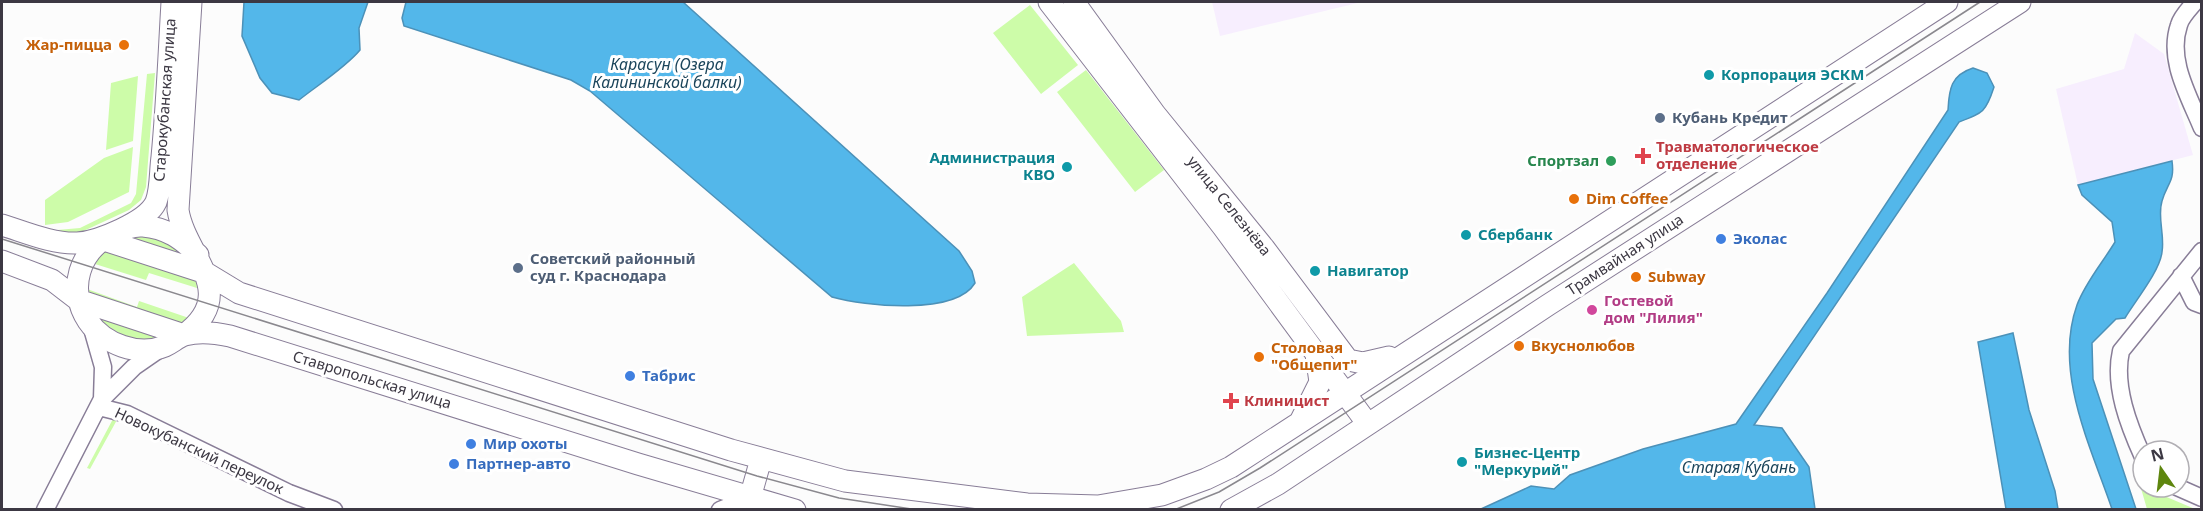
<svg xmlns="http://www.w3.org/2000/svg" width="2203" height="511" font-family="'Noto Sans',sans-serif">
  <rect width="100%" height="100%" fill="#fcfcfc"/>
  <path fill="#f7eefe" d="M 1212,2 L 1362,2 L 1220,36 Z
    M 2135,33 L 2164,54 L 2193,155 L 2078,185 L 2056,89 L 2124,69 Z"/>
  <path fill="#cdfca9" d="M 1030,5 L 1078,65 L 1041,94 L 993,33 Z
    M 1086,70 L 1164,170 L 1135,192 L 1057,92 Z
    M 155,73 L 146,187 L 141,200 L 129,210 L 77,234 L 46,231 L 80,228 L 131,203 L 136,194 L 147,74 Z
    M 138,76 L 133,141 L 106,150 L 111,83 Z
    M 133,147 L 129,192 L 68,222 L 45,225 L 45,200 L 104,158 Z
    M 144,235 L 167,241 L 188,259 L 124,238 Z
    M 105,249 L 196,277 L 197,288 L 149,273 L 146,280 L 95,264 Z
    M 1074,263 L 1121,321 L 1124,332 L 1027,336 L 1022,297 Z
    M 87,289 L 137,307 L 139,301 L 189,318 L 181,327 L 89,301 Z
    M 97,317 L 172,334 C 140,345 123,340 97,317 Z
    M 114,417 L 118,418 L 90,469 L 87,468 Z
    M 2140,485 L 2143,487 L 2195,509 L 2147,509 Z"/>
  <path fill="#53b7ea" stroke="#4c91b8" stroke-width="1.5" d="M 244,2 L 368,2 L 359,28 L 360,50 C 346,67 318,85 299,100 L 272,93 L 260,78 L 242,36 Z
    M 406,2 L 683,2 L 959,251 L 972,271 L 975,283 C 955,316 864,306 832,297 L 590,91 L 571,80 L 404,26 L 402,18 Z
    M 1973,68 L 1987,73 L 1994,87 C 1986,112 1983,113 1959,122 L 1754,425 L 1782,428 L 1809,467 L 1815,509 L 1481,509 L 1531,486 L 1554,489 L 1570,475 L 1643,449 L 1736,424 L 1827,293 L 1948,110 C 1949,89 1951,75 1973,68 Z
    M 2172,161 C 2175,182 2167,183 2162,201 C 2157,217 2165,235 2162,252 C 2160,271 2135,301 2125,318 L 2116,319 L 2092,343 L 2093,379 L 2136,509 L 2112,509 C 2091,447 2053,372 2077,305 C 2085,283 2103,262 2115,242 L 2112,222 L 2082,195 L 2078,185 Z
    M 2013,333 L 2029,410 L 2055,491 L 2058,509 L 2006,509 L 1978,342 Z"/>
  <g fill="none" stroke-linecap="round" stroke-linejoin="round">
    <g stroke="#887d97" stroke-width="19">
      <path id="minor" d="M 2195,2 C 2190,8 2181,17 2179,25 C 2167,60 2189,96 2202,128
        M 2181,276 L 2194,302 L 2202,305
        M 102,399 L 134,367 L 160,349
        M 99,407 L 127,414 L 289,493 L 334,510
        M 2143,457 C 2129,426 2113,386 2121,351 L 2202,251
        M 2177,487 L 2202,498
        M 45,510 L 102,399 L 103,367 L 91,325
        M 720,510 L 750,498"/>
    </g>
    <g stroke="#887d97" stroke-width="23">
      <path id="major" d="M 1049,2 L 1223,227 L 1367,423
        M 1074,2 L 1155,114 L 1264,248 L 1348,360 L 1363,363 L 1389,357
        M 2,225 C 25,232 52,244 77,243 C 97,242 147,222 156,202 C 161,189 160,171 162,157 C 167,105 169,53 172,2
        M 101,239 L 206,273 L 239,293 L 731,450 L 845,481 L 1027,504 L 1098,506 L 1162,495 L 1206,479 L 1231,467 L 1947,2
        M 198,255 C 182,239 167,228 143,226 C 132,225 123,229 113,234 C 79,250 67,289 88,321 C 104,344 138,357 165,346 C 172,343 178,337 185,335 C 199,331 216,333 230,336 L 638,464 L 795,510
        M 2,261 L 52,280 L 78,300 L 184,335
        M 184,335 C 241,293 185,256 178,210 L 191,2
        M 1301,420 L 1320,382 L 1316,354
        M 750,498 L 761,459
        M 1231,510 L 1278,484 L 1548,305 L 2020,2"/>
    </g>
    <use href="#minor" stroke="#fff" stroke-width="16"/>
    <use href="#major" stroke="#fff" stroke-width="21"/>
    <path stroke="#8a888e" stroke-width="1.5" d="M 2,239 L 757,476 L 839,498 L 918,510
      M 1174,510 L 1219,492 L 1260,468 L 1980,2"/>
  </g>
  <g fill="#e8710a" stroke="#fff" stroke-width="2">
    <circle cx="124" cy="45" r="6"/>
    <circle cx="1574" cy="199" r="6"/>
    <circle cx="1636" cy="277" r="6"/>
    <circle cx="1519" cy="346" r="6"/>
    <circle cx="1259" cy="357" r="6"/>
  </g>
  <g fill="#0f9aa8" stroke="#fff" stroke-width="2">
    <circle cx="1709" cy="75" r="6"/>
    <circle cx="1067" cy="167" r="6"/>
    <circle cx="1466" cy="235" r="6"/>
    <circle cx="1315" cy="271" r="6"/>
    <circle cx="1462" cy="462" r="6"/>
  </g>
  <g fill="#5c6f8a" stroke="#fff" stroke-width="2">
    <circle cx="1660" cy="118" r="6"/>
    <circle cx="518" cy="268" r="6"/>
  </g>
  <g fill="#e0444e" stroke="#fff" stroke-width="2">
    <path d="M1640 147h6v6h6v6h-6v6h-6v-6h-6v-6h6z"/>
    <path d="M1228 392h6v6h6v6h-6v6h-6v-6h-6v-6h6z"/>
  </g>
  <circle fill="#2e9e5b" stroke="#fff" stroke-width="2" cx="1611" cy="161" r="6"/>
  <g fill="#3f7fe0" stroke="#fff" stroke-width="2">
    <circle cx="1721" cy="239" r="6"/>
    <circle cx="630" cy="376" r="6"/>
    <circle cx="471" cy="444" r="6"/>
    <circle cx="454" cy="464" r="6"/>
  </g>
  <circle fill="#d1479c" stroke="#fff" stroke-width="2" cx="1592" cy="310" r="6"/>
  <g text-anchor="middle" stroke-width="6" stroke-linejoin="round" paint-order="stroke">
    <g font-size="15" font-weight="bold" fill="#c56008" stroke="#fff" text-anchor="start">
      <text x="112" y="50" text-anchor="end">Жар-пицца</text>
      <text x="1586" y="204">Dim Coffee</text>
      <text x="1648" y="282">Subway</text>
      <text x="1531" y="351">Вкуснолюбов</text>
      <text x="1271" y="353">Столовая<tspan x="1271" dy="17">"Общепит"</tspan></text>
    </g>
    <g font-size="15" font-weight="bold" fill="#0d838f" stroke="#fff" text-anchor="start">
      <text x="1721" y="80">Корпорация ЭСКМ</text>
      <text x="1055" y="163" text-anchor="end">Администрация<tspan x="1055" dy="17">КВО</tspan></text>
      <text x="1478" y="240">Сбербанк</text>
      <text x="1327" y="276">Навигатор</text>
      <text x="1474" y="458">Бизнес-Центр<tspan x="1474" dy="17">"Меркурий"</tspan></text>
    </g>
    <g font-size="15" fill="#3c3843" stroke="#fff">
      <text transform="translate(165 100) rotate(-86)" y="5">Старокубанская улица</text>
      <text transform="translate(1229 206) rotate(51)" y="5">улица Селезнёва</text>
      <text transform="translate(1625 255) rotate(-33)" y="5">Трамвайная улица</text>
      <text transform="translate(372 380) rotate(17)" y="5">Ставропольская улица</text>
      <text transform="translate(199 451) rotate(25)" y="5">Новокубанский переулок</text>
    </g>
    <g font-size="15" font-weight="bold" fill="#4e5e75" stroke="#fff" text-anchor="start">
      <text x="1672" y="123">Кубань Кредит</text>
      <text x="530" y="264">Советский районный<tspan x="530" dy="17">суд г. Краснодара</tspan></text>
    </g>
    <g font-size="15" font-weight="bold" fill="#be3a42" stroke="#fff" text-anchor="start">
      <text x="1656" y="152">Травматологическое<tspan x="1656" dy="17">отделение</tspan></text>
      <text x="1244" y="406">Клиницист</text>
    </g>
    <g font-size="15" font-weight="bold" fill="#27864d" stroke="#fff" text-anchor="end">
      <text x="1599" y="166">Спортзал</text>
    </g>
    <g font-size="15" font-weight="bold" fill="#366cbe" stroke="#fff" text-anchor="start">
      <text x="1733" y="244">Эколас</text>
      <text x="642" y="381">Табрис</text>
      <text x="483" y="449">Мир охоты</text>
      <text x="466" y="469">Партнер-авто</text>
    </g>
    <g font-size="15" font-weight="bold" fill="#b23c85" stroke="#fff" text-anchor="start">
      <text x="1604" y="306">Гостевой<tspan x="1604" dy="17">дом "Лилия"</tspan></text>
    </g>
    <g font-size="16" font-style="italic" fill="#1b455b" stroke="#fff">
      <text x="667" y="70">Карасун (Озера<tspan x="667" dy="18">Калининской балки)</tspan></text>
      <text x="1739" y="473">Старая Кубань</text>
    </g>
  </g>
  <rect width="2203" height="511" fill="none" stroke="#3c3843" stroke-width="6"/>
  <g transform="translate(2161 469) rotate(346)"><circle r="28" fill="#ffffff" stroke="#b1afb4" stroke-width="1.5"/>
  <path d="M0-4.5L10 22L0 15L-10 22Z" fill="#5e860e"/>
  <text y="-9" font-size="16" font-weight="bold" text-anchor="middle" fill="#3c3843">N</text>
  </g>
</svg>
